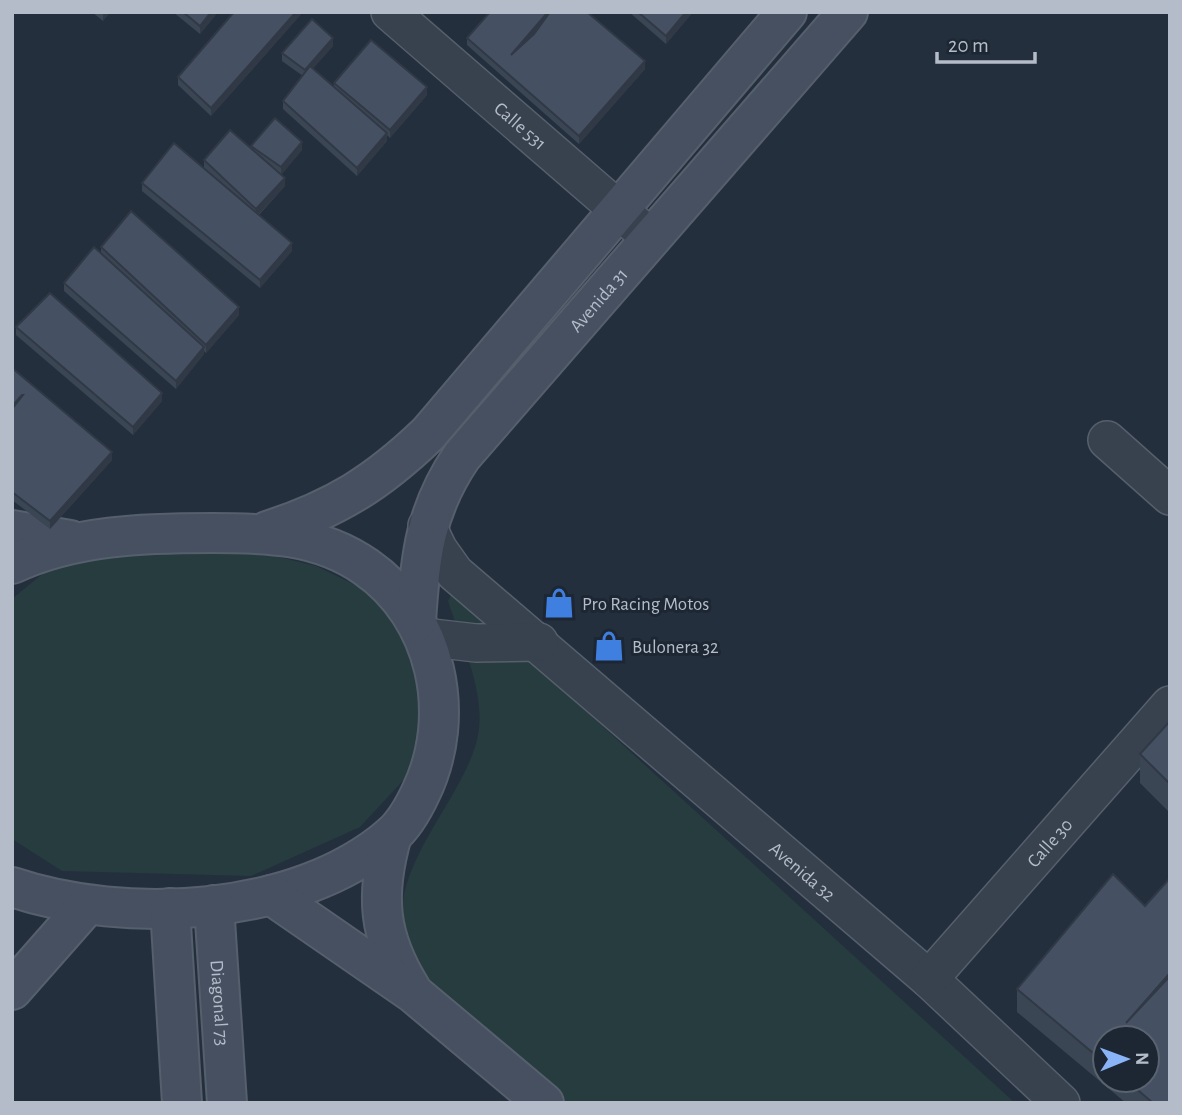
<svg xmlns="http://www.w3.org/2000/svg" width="1182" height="1115" font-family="'Alegreya Sans',sans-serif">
  <rect width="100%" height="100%" fill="#242f3e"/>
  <path fill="#263c3f" d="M 209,540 L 316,566 L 407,610 L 432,678 L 424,758 L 360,827 L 251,876 L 62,871 L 12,839 L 12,599 L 58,561 Z
    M 451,595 L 461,597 L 1015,1103 L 553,1103 C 511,1062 433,998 409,947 C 377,875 465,802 478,735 C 486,692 461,642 448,601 Z"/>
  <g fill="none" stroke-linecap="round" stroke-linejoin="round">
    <g stroke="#565f6c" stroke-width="40">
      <g id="street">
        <path id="s1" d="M 390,12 L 651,238"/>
        <path d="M 1107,440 L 1170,496"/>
        <path id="s2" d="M 427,526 L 438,549 L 455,573 L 929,979 L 1061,1103"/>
        <path d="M 424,637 L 476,643 L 539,642"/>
        <path id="s3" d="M 929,979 L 1170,705"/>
      </g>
    </g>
    <g stroke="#565f6c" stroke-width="42">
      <g id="secondary">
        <path d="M 12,530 L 70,540"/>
        <path d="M 267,531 C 335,509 377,483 428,434 L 787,12"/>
        <path d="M 12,564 C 74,535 144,533 212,533 C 266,533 319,534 366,567 C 437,616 458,715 421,792 C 414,807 404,825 391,836 C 297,917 125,925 12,887"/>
        <path id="s4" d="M 416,622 C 420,557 425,510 462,456 L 848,12"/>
        <path d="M 392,835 C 375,895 378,936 411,989"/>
        <path d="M 271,895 L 413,993 L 544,1103"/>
        <path id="s5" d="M 214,905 L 227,1103"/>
        <path d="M 170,908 L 182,1103"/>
        <path d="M 12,990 L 87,905"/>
      </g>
    </g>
    <use href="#street" stroke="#38414e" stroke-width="37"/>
    <use href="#secondary" stroke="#465061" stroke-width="38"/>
  </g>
  <path fill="#3b4654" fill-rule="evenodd" d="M 92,12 L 110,12 L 103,21 Z
    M 173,12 L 218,12 L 200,34 Z
    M 234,12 L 303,12 L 211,116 L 178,85 L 178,77 Z
    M 629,12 L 693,12 L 666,44 Z
    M 467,38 L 645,69 L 579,144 L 467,45 Z
    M 333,46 L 313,68 L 334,87 L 334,83 L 427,95 L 390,138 L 387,135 L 387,141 L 357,176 L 283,109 L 283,101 L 303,76 L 282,61 L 282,53 Z
    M 251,146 L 302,150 L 281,175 L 285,186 L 259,215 L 292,251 L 260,288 L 142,191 L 142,183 L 204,168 L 204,160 L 251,149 Z
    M 101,247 L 239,315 L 206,353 L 204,351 L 204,354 L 176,389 L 64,291 L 64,283 L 101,254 Z
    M 16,327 L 162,401 L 133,435 L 16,335 Z
    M 12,368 L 112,460 L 50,529 L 12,500 Z
    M 1170,721 L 1170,813 L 1140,783 L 1140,754 Z
    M 1113,874 L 1145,906 L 1170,878 L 1170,1103 L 1126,1103 L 1017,1012 L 1017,989 ZM 1105,1038 L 1147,1038 L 1147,1080 L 1105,1080 Z"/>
  <path fill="#303945" d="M 103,12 L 110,12 L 103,21 Z
    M 211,12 L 218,12 L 200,34 L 200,26 Z
    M 296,12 L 303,12 L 211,116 L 211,108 Z
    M 548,12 L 554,12 L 511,63 L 511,55 Z
    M 686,12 L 693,12 L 666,44 L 666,36 Z
    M 333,38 L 333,46 L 305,78 L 305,70 Z
    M 645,61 L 645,69 L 579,144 L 579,136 Z
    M 427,87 L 427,95 L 390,138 L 390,130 Z
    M 387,133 L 387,141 L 357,176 L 357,168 Z
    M 302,142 L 302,150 L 281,175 L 281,167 Z
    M 285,178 L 285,186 L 256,217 L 256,209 Z
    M 292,243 L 292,251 L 260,288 L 260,280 Z
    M 239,307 L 239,315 L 206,353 L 206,345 Z
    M 204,347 L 204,354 L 176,389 L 176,381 Z
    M 162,393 L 162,401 L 133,435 L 133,427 Z
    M 112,452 L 112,460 L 50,529 L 50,521 Z
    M 1170,973 L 1170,995 L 1126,1023 Z"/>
  <path fill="#455162" stroke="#303945" stroke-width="2" d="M 183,12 L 211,12 L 200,26 Z
    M 234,12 L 296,12 L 211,108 L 178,77 Z
    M 490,12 L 548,12 L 511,55 L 534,34 L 550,12 L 587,12 L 645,61 L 579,136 L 467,38 Z
    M 638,12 L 686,12 L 666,36 Z
    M 312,19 L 333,38 L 305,70 L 282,53 Z
    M 371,40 L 427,87 L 390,130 L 334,83 Z
    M 310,66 L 387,133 L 357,168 L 283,101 Z
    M 275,118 L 302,142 L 281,167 L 251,146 Z
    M 230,130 L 285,178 L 256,209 L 204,160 Z
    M 174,143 L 292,243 L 260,280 L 142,183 Z
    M 131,211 L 239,307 L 206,345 L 101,247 Z
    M 94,247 L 204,347 L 176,381 L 64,283 Z
    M 50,293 L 162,393 L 133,427 L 16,327 Z
    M 12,368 L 112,452 L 50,521 L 12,492 L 12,409 L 23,395 L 22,395 L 12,406 Z
    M 1170,721 L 1170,784 L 1140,754 Z
    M 1113,874 L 1145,906 L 1170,878 L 1170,973 L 1126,1023 L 1170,976 L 1170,1103 L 1153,1103 L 1126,1080 L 1147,1080 L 1147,1038 L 1105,1038 L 1105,1063 L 1017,989 Z"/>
  <defs>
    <g id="shop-bare" transform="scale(2.415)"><path d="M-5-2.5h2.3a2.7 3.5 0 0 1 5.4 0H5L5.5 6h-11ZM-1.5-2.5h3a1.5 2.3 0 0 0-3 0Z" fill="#3f7fe0" stroke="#1d2633" stroke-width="2.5" paint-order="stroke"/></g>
  </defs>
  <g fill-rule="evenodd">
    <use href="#shop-bare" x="559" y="603"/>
    <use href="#shop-bare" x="609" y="646"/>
  </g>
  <g text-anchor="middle" stroke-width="6" stroke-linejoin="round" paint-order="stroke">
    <g font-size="19" fill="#b4bcc9" stroke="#1d2633">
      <text dy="7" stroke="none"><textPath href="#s1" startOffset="173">Calle 531</textPath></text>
      <text dy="7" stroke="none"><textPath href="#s4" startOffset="382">Avenida 31</textPath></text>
      <text dy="7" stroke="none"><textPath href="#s3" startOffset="182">Calle 30</textPath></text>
      <text dy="7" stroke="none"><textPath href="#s2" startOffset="513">Avenida 32</textPath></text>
      <text dy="7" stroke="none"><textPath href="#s5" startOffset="98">Diagonal 73</textPath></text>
    </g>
    <g font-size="19" fill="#b4bcc9" stroke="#1d2633" text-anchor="start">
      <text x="582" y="610">Pro Racing Motos</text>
      <text x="632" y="653">Bulonera 32</text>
    </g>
  </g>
  <rect width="1182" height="1115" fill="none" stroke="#b4bcc9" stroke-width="28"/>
  <g transform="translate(1126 1059) rotate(89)"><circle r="33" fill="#1d2633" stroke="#59626f" stroke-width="2"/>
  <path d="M0-5L12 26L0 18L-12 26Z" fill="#8ab4f8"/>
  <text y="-10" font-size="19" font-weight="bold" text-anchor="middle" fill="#b4bcc9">N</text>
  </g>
  <path d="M937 52v10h98v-10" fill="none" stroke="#b4bcc9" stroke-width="3.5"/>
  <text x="948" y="52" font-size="21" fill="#b4bcc9" stroke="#1d2633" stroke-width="5" paint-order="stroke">20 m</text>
</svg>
